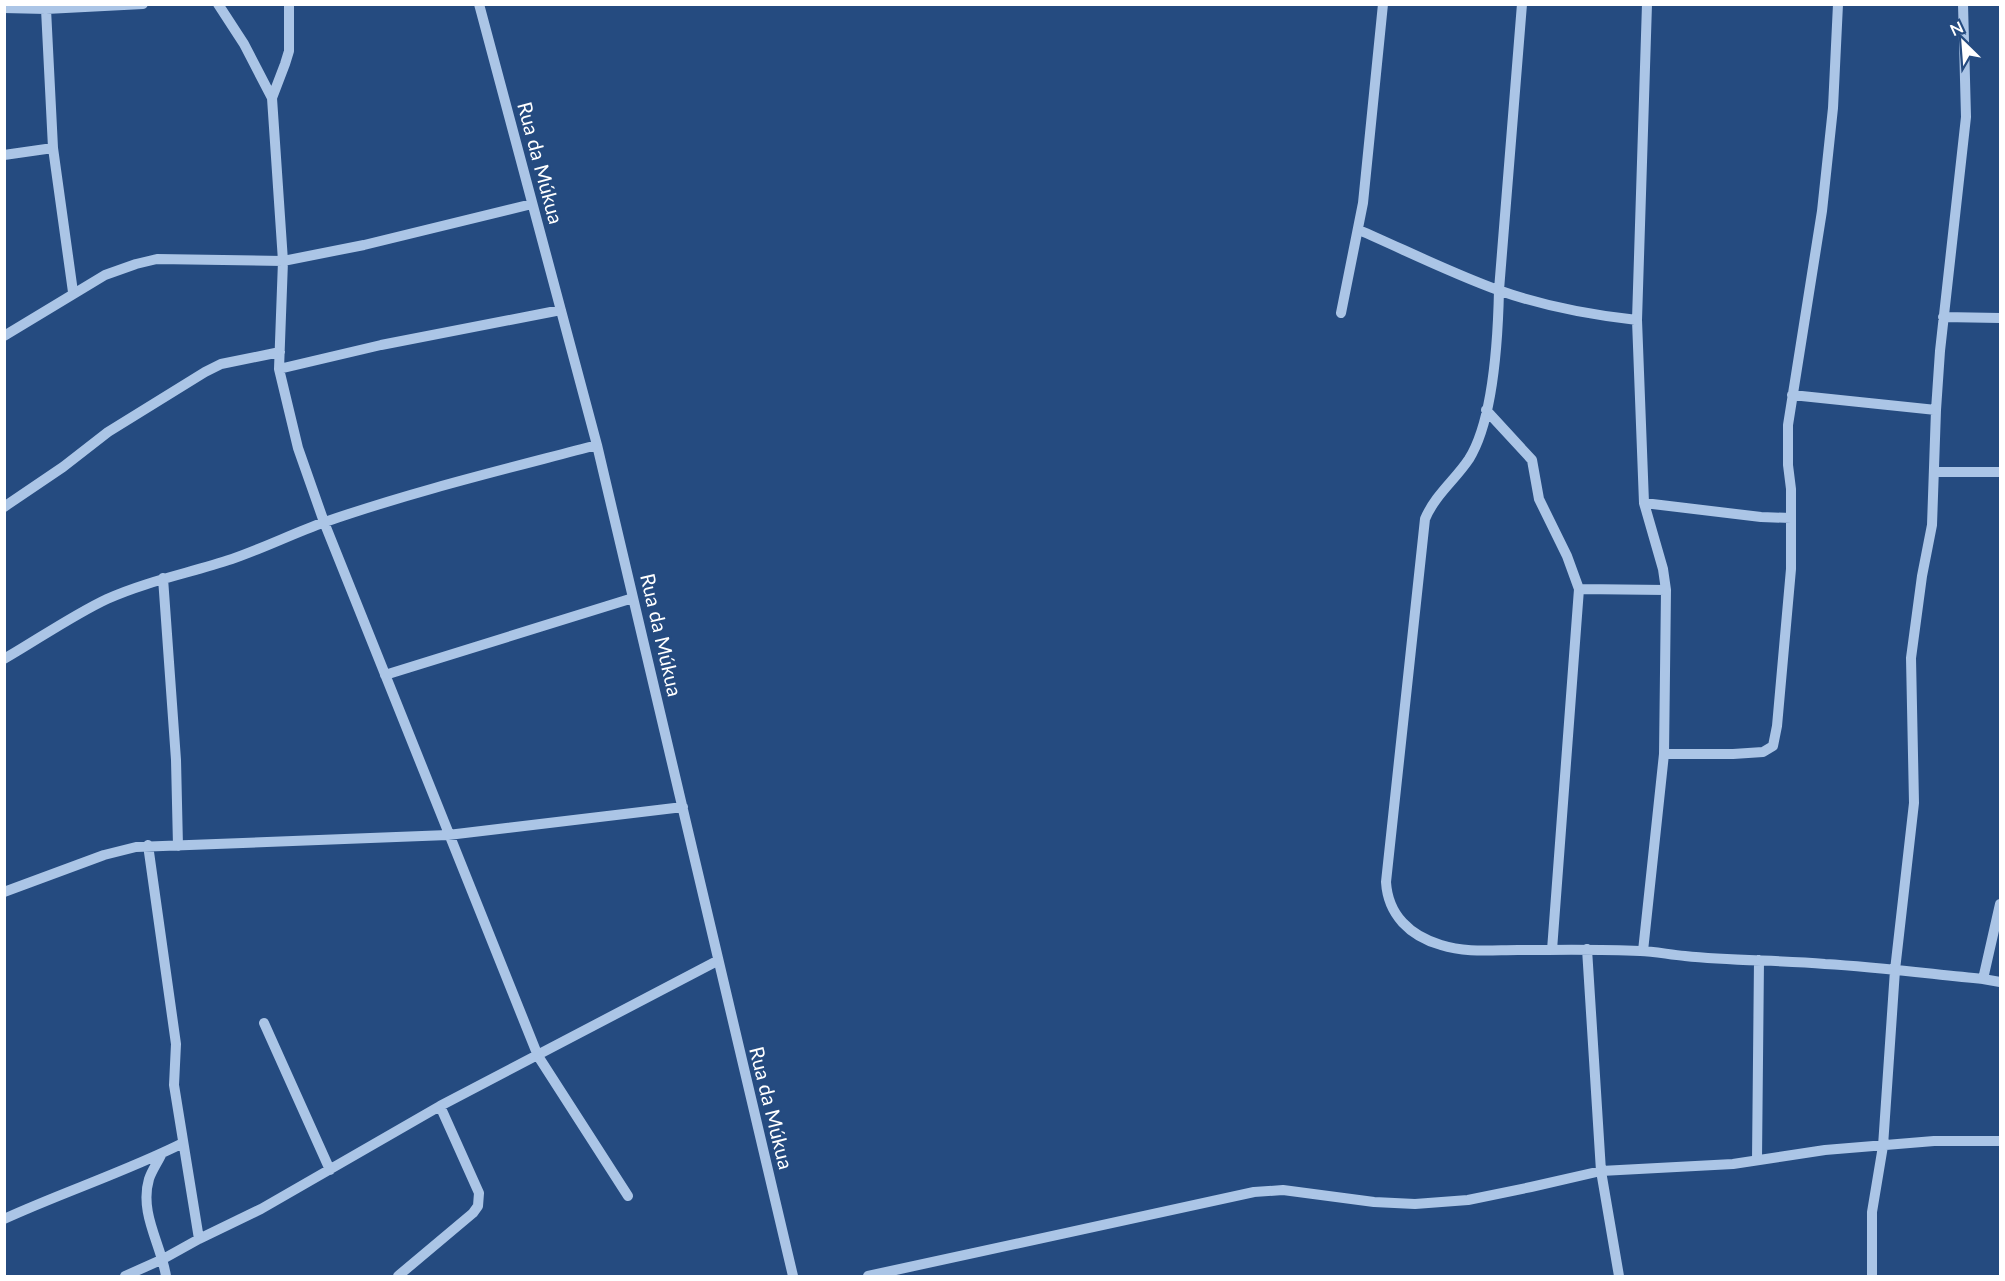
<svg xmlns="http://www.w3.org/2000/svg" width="2005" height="1281" font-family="Lato,sans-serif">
  <rect width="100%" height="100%" fill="#254b80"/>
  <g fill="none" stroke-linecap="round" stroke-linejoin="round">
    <path stroke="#abc5e6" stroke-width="10" d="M 218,4 L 244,44 L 272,98
      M 289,4 L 289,51 L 285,64 L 272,98 L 283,261 L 279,369 L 298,448 L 324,522 L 538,1056 L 628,1196
      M 479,4 L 597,445 L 793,1276
      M 1522,4 L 1499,290 C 1498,337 1494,419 1469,459 C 1455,480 1435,495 1425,519 L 1386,882 C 1388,915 1410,936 1441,945 C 1466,953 1492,950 1518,950 C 1558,950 1599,949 1640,951 C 1655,951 1670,955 1685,956 C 1732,961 1779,960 1825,964 C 1878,967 1931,974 1983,979 L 2000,982
      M 4,8 L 46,9 L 143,4
      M 46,9 L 53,148 L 73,292
      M 4,155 L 53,148
      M 1359,230 C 1405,250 1451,273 1498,290 C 1543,306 1590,315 1637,320
      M 1341,313 L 1363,203 L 1383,4
      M 1943,317 L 2000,318
      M 4,336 L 105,275 L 136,264 L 157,259 L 283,261 L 364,245 L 532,204
      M 279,369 L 381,345 L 561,310
      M 1792,395 L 1936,410
      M 1486,410 L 1532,460 L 1539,499 L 1567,556 L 1579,589 L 1552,950
      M 1934,472 L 2000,472
      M 1644,503 L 1761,517 L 1791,518
      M 4,507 L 63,467 L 108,432 L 205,372 L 221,364 L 280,352
      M 163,578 L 176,760 L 178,846
      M 1579,589 L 1666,590
      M 4,659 C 37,640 73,615 107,599 C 147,581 190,573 232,559 C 264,548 294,533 325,522 C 414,491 506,469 597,445
      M 385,675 L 633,598
      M 1664,754 L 1733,754 L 1763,752 L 1773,746 L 1777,726 L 1791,569 L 1791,489 L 1788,465 L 1788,425 L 1822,211 L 1833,108 L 1838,4
      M 148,845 L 176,1044 L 174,1085 L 199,1239
      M 4,892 L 104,855 L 136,847 L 448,835 L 683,807
      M 1587,949 L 1601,1171 L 1619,1276
      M 1643,951 L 1664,754 L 1666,590 L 1663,569 L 1644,503 L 1637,320 L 1647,4
      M 1983,979 L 2000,904
      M 264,1023 L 330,1170
      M 162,1153 C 158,1162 152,1170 149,1179 C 139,1213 161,1244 166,1276
      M 1757,1160 L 1759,960
      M 4,1219 C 63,1192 125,1172 183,1143
      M 125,1276 L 163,1259 L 199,1239 L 261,1209 L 440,1106 L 717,961
      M 398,1276 L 473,1213 L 478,1206 L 479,1193 L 440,1106
      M 868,1276 L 1254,1192 L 1283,1190 L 1374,1202 L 1415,1204 L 1468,1200 L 1531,1187 L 1601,1171 L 1733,1164 L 1825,1150 L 1934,1141 L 2000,1141
      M 1872,1276 L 1872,1212 L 1883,1146 L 1895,970 L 1914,803 L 1911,658 L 1922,576 L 1932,525 L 1936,410 L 1940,351 L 1966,117 L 1963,4"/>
  </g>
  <g text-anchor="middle" stroke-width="4.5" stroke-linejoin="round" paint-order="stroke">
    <g font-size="20" fill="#fff" stroke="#254b80">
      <text transform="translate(540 163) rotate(75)" y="7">Rua da Múkua</text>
      <text transform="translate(661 635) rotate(77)" y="7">Rua da Múkua</text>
      <text transform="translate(771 1108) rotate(76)" y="7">Rua da Múkua</text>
    </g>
  </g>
  <rect width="2005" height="1281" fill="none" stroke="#ffffff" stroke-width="12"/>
  <g transform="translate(1963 42) rotate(335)" stroke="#254b80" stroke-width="4.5" paint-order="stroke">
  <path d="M0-4.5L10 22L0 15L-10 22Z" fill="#ffffff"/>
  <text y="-9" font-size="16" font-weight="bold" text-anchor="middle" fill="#ffffff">N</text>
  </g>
</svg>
